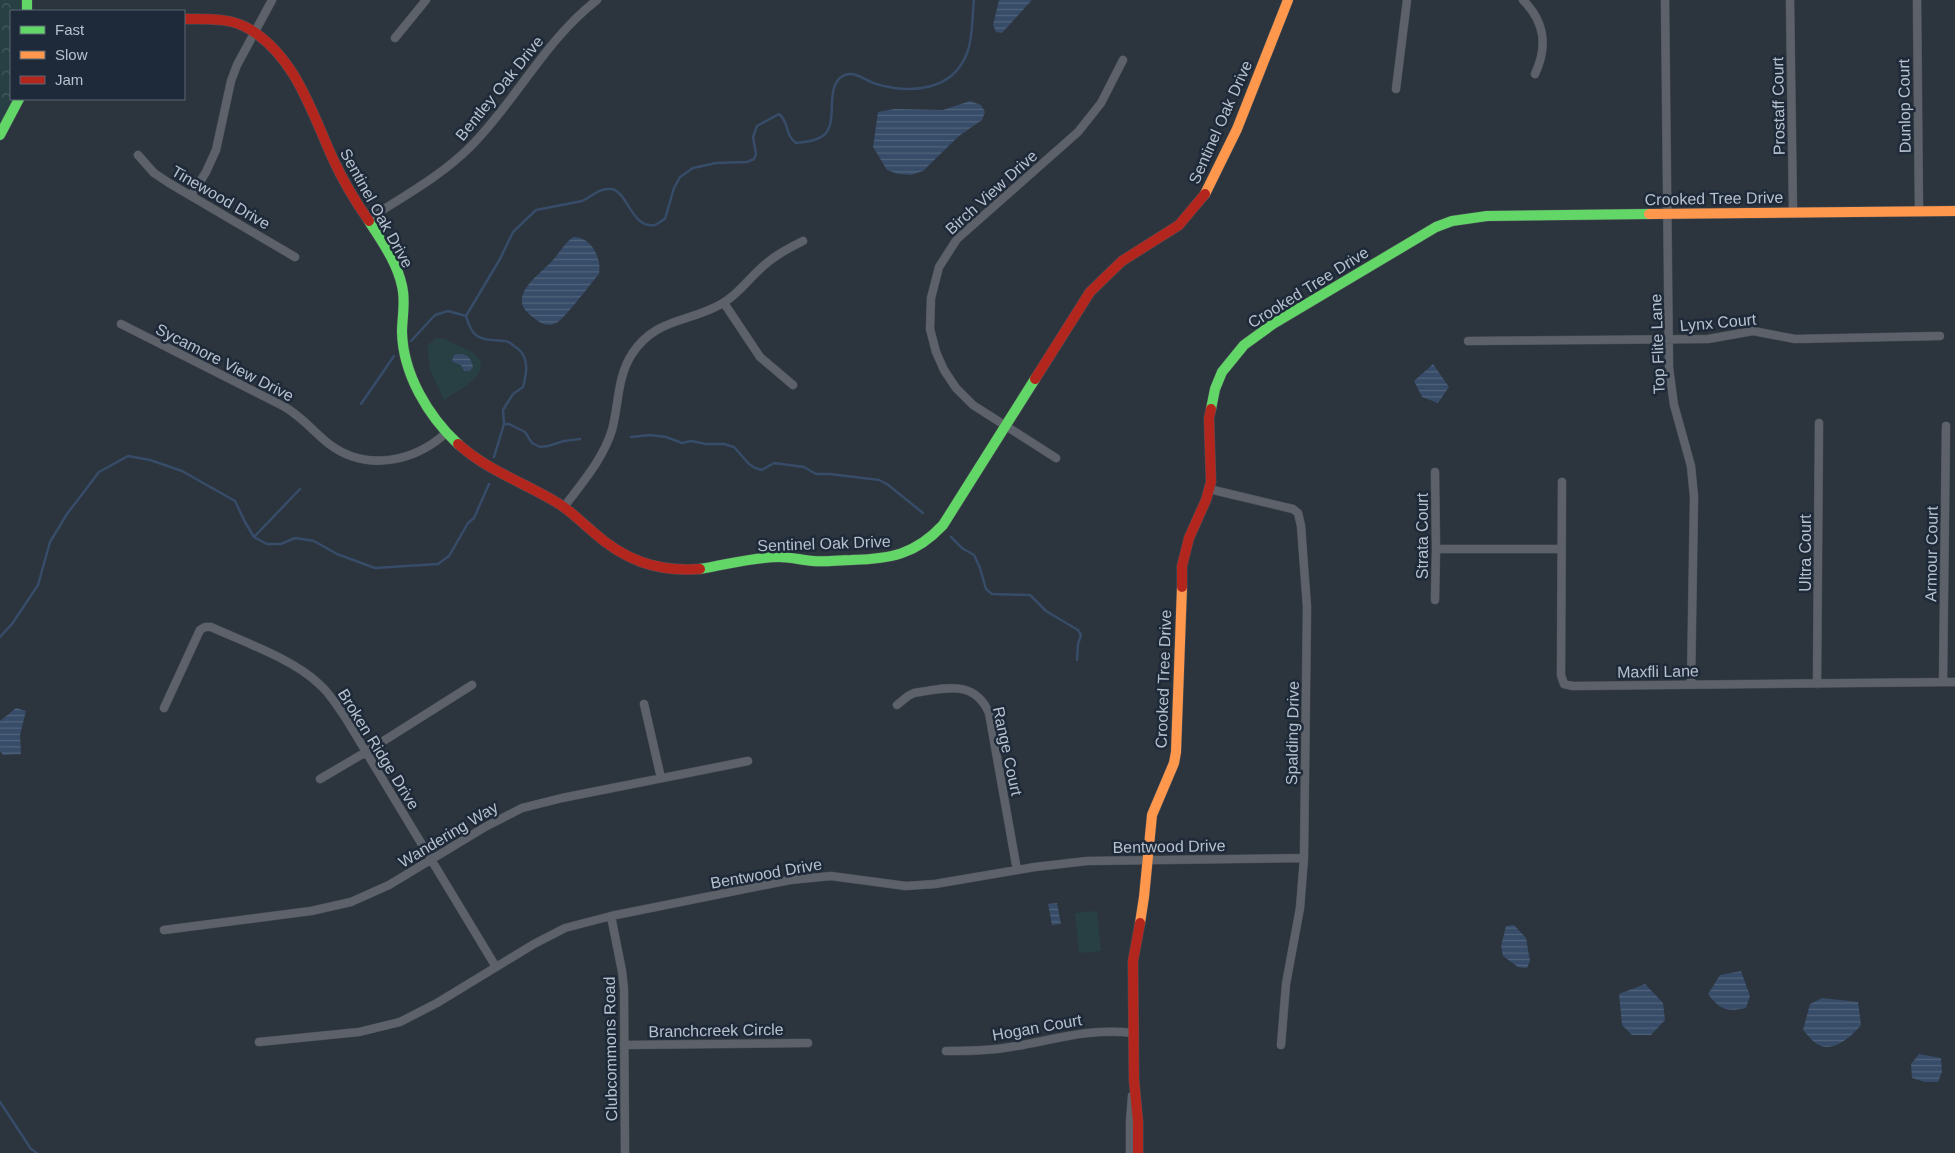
<svg xmlns="http://www.w3.org/2000/svg" width="1955" height="1153" font-family="Helvetica,sans-serif">
  <defs>
    <pattern id="park-crowns" width="20" height="18" patternUnits="userSpaceOnUse" patternTransform="scale(1.25)"><rect width="20" height="18" fill="#284044"/><path d="M2 6a3 3 0 1 1 6 0M12 15a3 3 0 1 1 6 0" fill="none" stroke="#455a5e"/></pattern>
    <pattern id="water-rules" width="6" height="5" patternUnits="userSpaceOnUse" patternTransform="scale(1.25)"><rect width="6" height="5" fill="#374c68"/><path d="M0 2.5h6" fill="none" stroke="#52647c"/></pattern>
  </defs>
  <rect width="100%" height="100%" fill="#2c343d"/>
  <path fill="url(#park-crowns)" d="M 0,0 L 27,0 L 27,11 L 11,11 L 11,99 L 19,99 L 0,135 Z"/>
  <path fill="#284044" d="M 436,338 C 447,338 448,341 457,345 C 470,351 488,356 478,374 C 474,383 452,394 444,400 L 430,370 L 427,346 Z
    M 1097,911 L 1101,951 L 1079,953 L 1075,913 Z"/>
  <path fill="url(#water-rules)" d="M 999,0 L 1032,0 L 1002,33 L 996,32 L 993,25 Z
    M 970,101 L 981,105 L 985,112 L 982,120 L 959,136 L 923,171 L 911,175 L 898,174 L 887,170 L 873,147 L 878,112 L 894,109 L 943,110 Z
    M 573,237 C 591,236 602,258 599,274 C 592,282 563,321 556,323 C 549,327 541,324 535,319 C 529,314 520,308 522,298 C 525,283 543,271 553,260 C 560,252 564,244 573,237 Z
    M 458,354 C 468,354 471,358 473,367 L 470,371 L 464,371 L 461,365 L 455,363 L 452,361 L 454,355 Z
    M 1433,364 L 1449,387 L 1438,403 L 1422,397 L 1414,381 Z
    M 16,708 L 26,711 L 20,735 L 21,754 L 3,755 L 0,751 L 0,721 Z
    M 1057,903 L 1061,924 L 1052,925 L 1048,904 Z
    M 1514,925 L 1526,938 L 1530,961 L 1527,968 L 1518,967 L 1503,956 L 1501,946 L 1506,926 Z
    M 1741,971 L 1750,996 L 1746,1008 C 1727,1012 1720,1010 1708,994 L 1720,975 Z
    M 1645,984 L 1663,1003 L 1665,1020 L 1651,1035 L 1632,1035 L 1622,1025 L 1619,994 Z
    M 1822,998 L 1858,1002 L 1861,1025 C 1852,1036 1833,1054 1817,1044 C 1812,1041 1807,1034 1803,1030 L 1810,1004 Z
    M 1919,1054 L 1941,1058 L 1942,1072 L 1938,1082 L 1925,1082 L 1912,1078 L 1911,1064 Z"/>
  <g fill="none" stroke-linecap="round" stroke-linejoin="round">
    <path stroke="#374c68" stroke-width="2.5" d="M 411,341 L 435,315 L 448,311 L 466,316
      M 361,404 L 394,356
      M 504,424 L 509,424 L 525,432 L 532,443 L 540,447 L 548,446 L 564,441 L 580,439
      M 631,437 L 650,435 L 666,437 L 682,443 L 691,441 L 706,444 L 724,444 L 734,447 L 749,464 L 755,468 L 762,470 L 774,463 L 804,467 L 816,474 L 830,474 L 879,480 L 887,484 L 923,513
      M 494,457 L 504,424 L 503,410 L 513,394 L 523,387 C 527,372 530,355 514,346 C 511,343 508,341 504,341 C 495,340 485,341 477,336 C 471,332 468,323 466,316 L 500,259 L 513,232 L 536,210 L 582,201 C 592,197 598,188 611,189 C 628,191 631,229 655,225 C 658,224 662,220 665,219 L 674,188 L 680,177 L 693,168 L 716,163 L 747,162 L 754,159 L 756,154 L 753,137 L 757,126 L 779,114 C 790,123 784,134 796,143 C 805,142 818,141 825,134 C 838,121 825,90 841,77 C 853,68 865,81 876,84 C 911,94 953,91 967,53 C 973,39 972,16 974,0
      M 254,537 L 300,489
      M 951,537 L 962,548 L 974,555 L 980,568 L 986,589 L 992,594 L 1030,595 L 1046,611 L 1078,630 L 1081,635 L 1078,644 L 1077,660
      M 0,637 L 12,624 L 38,585 L 50,542 L 67,514 L 99,472 L 128,456 L 150,460 L 182,471 L 235,501 L 245,522 L 254,537 L 267,544 L 281,544 L 295,538 L 314,541 L 337,554 L 375,568 L 438,564 L 449,556 L 468,523 L 474,518 L 489,484
      M 0,1102 L 31,1149 L 37,1153"/>
    <g stroke="#4b5057" stroke-width="9">
      <path id="street" d="M 1523,0 C 1545,22 1548,46 1535,74
        M 1665,0 L 1669,368 L 1674,405 L 1691,466 L 1694,497 L 1691,684
        M 1790,0 L 1793,212
        M 1917,0 L 1919,212
        M 395,38 L 426,0
        M 1396,89 L 1407,0
        M 138,155 L 154,173 L 169,183 L 295,257
        M 191,196 L 206,172 L 216,150 L 231,81 L 237,65 L 272,0
        M 367,220 C 402,197 440,177 470,147 C 516,101 545,40 597,0
        M 724,303 L 760,357 L 793,385
        M 121,324 L 285,407 C 302,417 314,432 329,444 C 366,472 414,462 446,433
        M 1468,341 L 1708,339 L 1753,331 L 1795,339 L 1940,336
        M 1056,458 L 973,405 L 956,388 L 944,370 L 936,352 L 930,329 L 931,298 L 939,267 L 957,239 L 1078,132 L 1101,103 L 1123,60
        M 1562,482 L 1561,675 L 1564,684 L 1573,686 L 1955,682
        M 1209,489 L 1293,509 L 1298,513 L 1301,526 L 1307,607 L 1304,858 L 1300,908 L 1286,984 L 1281,1045
        M 564,507 C 582,483 603,459 612,430 C 619,404 617,377 632,354 C 656,317 690,323 723,303 C 737,295 747,281 759,270 C 772,257 787,249 803,241
        M 1436,549 L 1561,549
        M 1435,600 L 1436,549 L 1435,472
        M 1943,682 L 1946,426
        M 1817,684 L 1819,423
        M 644,704 L 661,778
        M 897,705 L 908,696 L 914,693 C 943,689 974,678 989,713 L 1017,870
        M 164,708 L 200,630 L 205,627 L 211,627 C 244,642 293,659 319,684 C 330,693 337,706 345,717 L 496,967
        M 320,779 L 366,752 L 472,685
        M 611,916 L 622,971 L 624,989 L 625,1153
        M 164,930 L 311,911 L 351,902 L 389,885 L 485,827 L 522,808 L 562,798 L 748,761
        M 259,1042 L 359,1032 L 400,1022 L 437,1003 L 534,944 L 565,928 L 611,916 L 790,880 L 831,876 L 906,886 L 935,884 L 1035,867 L 1087,861 L 1304,858
        M 624,1045 L 808,1043
        M 946,1051 C 966,1051 985,1051 1004,1048 C 1048,1042 1088,1027 1133,1033
        M 1130,1153 L 1130,1122 L 1132,1096"/>
    </g>
    <g stroke="#4b5057" stroke-width="11">
      <path id="fast" d="M 27,0 L 27,11
        M 0,135 L 19,99
        M 369,221 C 382,242 397,262 402,286 C 406,302 402,317 402,332 C 403,374 428,416 458,444
        M 1211,409 L 1215,389 L 1222,372 L 1244,345 L 1273,324 L 1436,227 L 1452,221 L 1487,216 L 1649,214
        M 700,569 C 726,565 752,557 779,557 C 790,557 801,560 813,561 C 825,562 838,560 851,560 C 890,559 915,555 943,525 L 1035,379"/>
    </g>
    <g stroke="#4b5057" stroke-width="11">
      <path id="slow" d="M 1205,194 L 1237,129 L 1288,0
        M 1649,214 L 1955,211
        M 1140,923 L 1144,897 L 1152,815 L 1174,763 L 1176,752 L 1182,587"/>
    </g>
    <g stroke="#4b5057" stroke-width="11">
      <path id="jam" d="M 184,19 C 206,19 231,17 251,30 C 296,58 312,113 333,159 C 343,181 355,201 369,221
        M 1035,379 L 1090,292 L 1122,261 L 1179,225 L 1205,194
        M 458,444 C 490,472 521,481 556,502 C 570,510 580,521 592,531 C 624,560 656,572 700,569
        M 1182,587 L 1182,566 L 1189,538 L 1206,500 L 1211,482 L 1209,418 L 1211,409
        M 1138,1153 L 1138,1122 L 1134,1080 L 1133,961 L 1140,923"/>
    </g>
    <use href="#street" stroke="#5d626a" stroke-width="8"/>
    <use href="#fast" stroke="#63d668" stroke-width="10"/>
    <use href="#slow" stroke="#ff974d" stroke-width="10"/>
    <use href="#jam" stroke="#b3261e" stroke-width="10"/>
  </g>
  <g text-anchor="middle" stroke-width="5" stroke-linejoin="round" paint-order="stroke">
    <g font-size="16" fill="#b7c0cd" stroke="#1e2a39">
      <text transform="translate(499 88) rotate(-51)" y="6">Bentley Oak Drive</text>
      <text transform="translate(1778 106) rotate(-91)" y="6">Prostaff Court</text>
      <text transform="translate(1904 106) rotate(-91)" y="6">Dunlop Court</text>
      <text transform="translate(1220 122) rotate(-66)" y="6">Sentinel Oak Drive</text>
      <text transform="translate(991 192) rotate(-42)" y="6">Birch View Drive</text>
      <text transform="translate(221 197) rotate(30)" y="6">Tinewood Drive</text>
      <text transform="translate(1714 198) rotate(-1)" y="6">Crooked Tree Drive</text>
      <text transform="translate(377 208) rotate(61)" y="6">Sentinel Oak Drive</text>
      <text transform="translate(1308 287) rotate(-32)" y="6">Crooked Tree Drive</text>
      <text transform="translate(1718 322) rotate(-5)" y="6">Lynx Court</text>
      <text transform="translate(1657 344) rotate(-92)" y="6">Top Flite Lane</text>
      <text transform="translate(225 362) rotate(27)" y="6">Sycamore View Drive</text>
      <text transform="translate(1422 536) rotate(-90)" y="6">Strata Court</text>
      <text transform="translate(824 543) rotate(-2)" y="6">Sentinel Oak Drive</text>
      <text transform="translate(1805 553) rotate(-90)" y="6">Ultra Court</text>
      <text transform="translate(1931 554) rotate(-89)" y="6">Armour Court</text>
      <text transform="translate(1658 671) rotate(-1)" y="6">Maxfli Lane</text>
      <text transform="translate(1163 679) rotate(-88)" y="6">Crooked Tree Drive</text>
      <text transform="translate(1292 733) rotate(-89)" y="6">Spalding Drive</text>
      <text transform="translate(379 749) rotate(58)" y="6">Broken Ridge Drive</text>
      <text transform="translate(1008 751) rotate(78)" y="6">Range Court</text>
      <text transform="translate(448 834) rotate(-31)" y="6">Wandering Way</text>
      <text transform="translate(1169 846) rotate(-1)" y="6">Bentwood Drive</text>
      <text transform="translate(766 873) rotate(-10)" y="6">Bentwood Drive</text>
      <text transform="translate(1037 1027) rotate(-10)" y="6">Hogan Court</text>
      <text transform="translate(716 1030) rotate(-1)" y="6">Branchcreek Circle</text>
      <text transform="translate(610 1049) rotate(-91)" y="6">Clubcommons Road</text>
    </g>
  </g>
  <rect x="10" y="10" width="175" height="90" fill="#1e2a39" stroke="#5b6674"/>
  <rect x="20" y="26" width="25" height="8" fill="#63d668" stroke="#5b6674"/>
  <text x="55" y="35" font-size="15" fill="#b7c0cd">Fast</text>
  <rect x="20" y="51" width="25" height="8" fill="#ff974d" stroke="#5b6674"/>
  <text x="55" y="60" font-size="15" fill="#b7c0cd">Slow</text>
  <rect x="20" y="76" width="25" height="8" fill="#b3261e" stroke="#5b6674"/>
  <text x="55" y="85" font-size="15" fill="#b7c0cd">Jam</text>
</svg>
